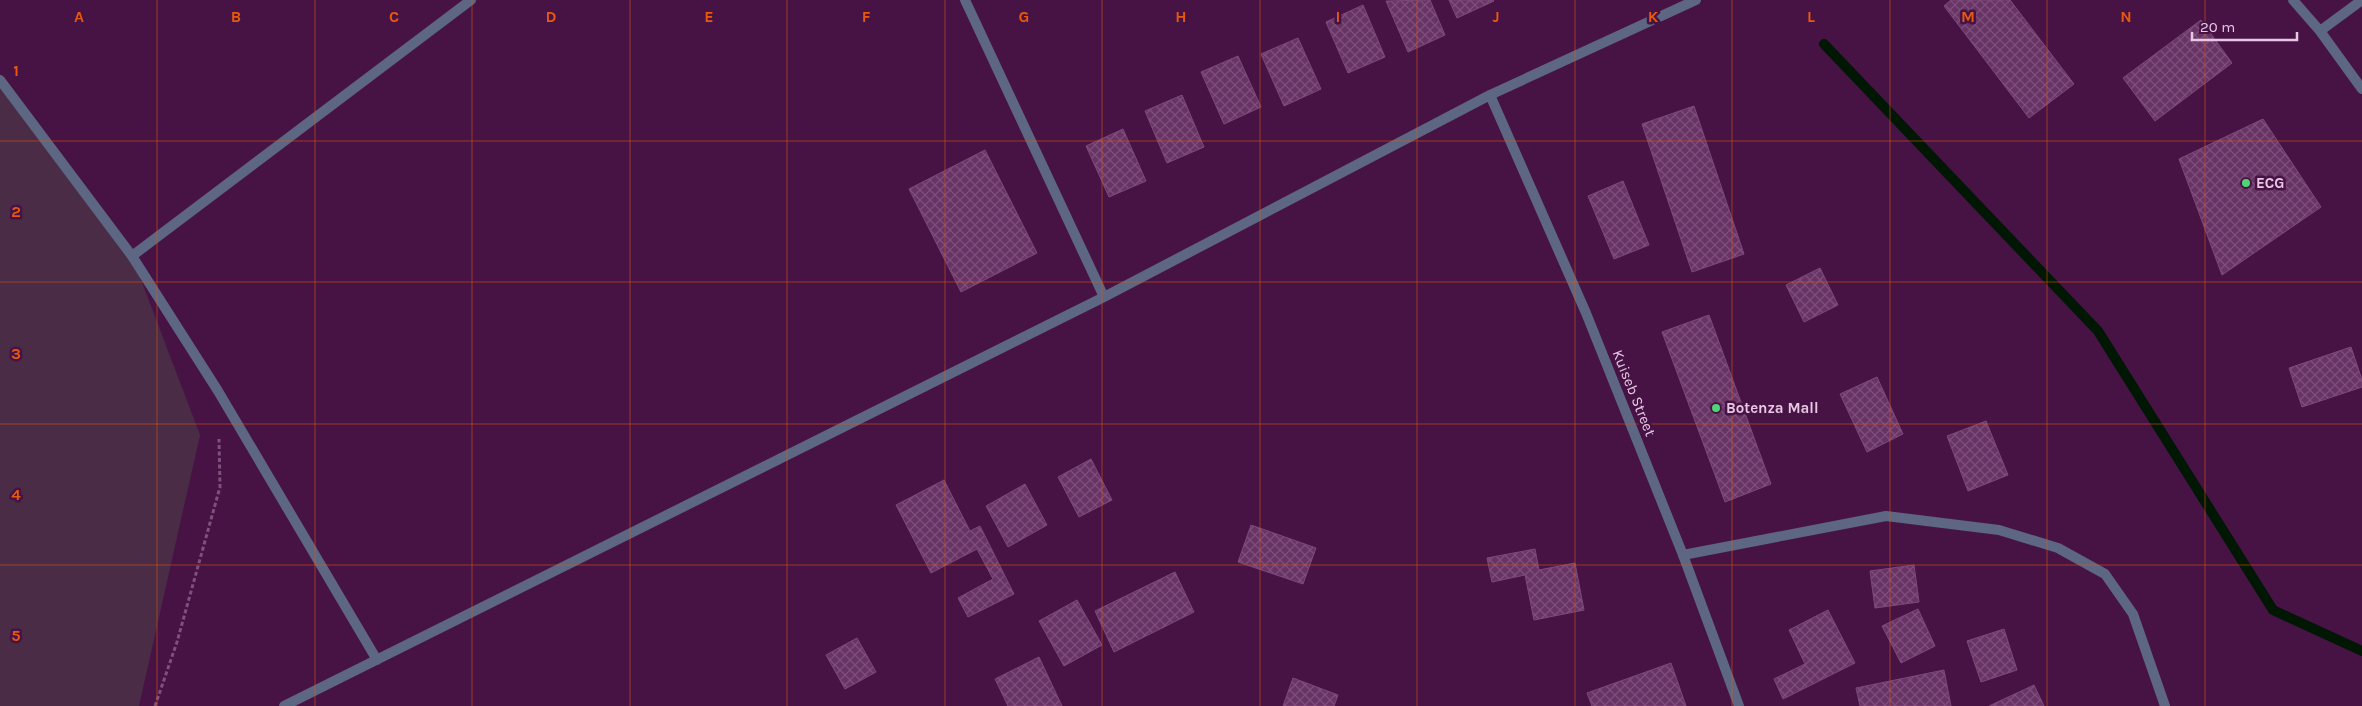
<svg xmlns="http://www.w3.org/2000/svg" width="2362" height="706" font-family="Karla,sans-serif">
  <defs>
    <pattern id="building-cross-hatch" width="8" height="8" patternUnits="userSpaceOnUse" patternTransform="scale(1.25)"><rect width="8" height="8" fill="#683365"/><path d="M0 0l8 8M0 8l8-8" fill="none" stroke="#7e4f7b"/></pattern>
  </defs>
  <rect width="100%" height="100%" fill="#471345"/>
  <path fill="#4a2c47" d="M 0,80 L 132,256 L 200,435 L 139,706 L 0,706 Z"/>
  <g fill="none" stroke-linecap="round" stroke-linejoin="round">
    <path stroke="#001704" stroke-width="10" d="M 1824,44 L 2098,331 L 2273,610 L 2362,651"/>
  </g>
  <path fill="url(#building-cross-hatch)" stroke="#7e487b" d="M 1430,0 L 1445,35 L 1408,52 L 1386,1 Z
    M 1449,0 L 1493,0 L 1494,1 L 1457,18 Z
    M 1951,0 L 2010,0 L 2074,84 L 2029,118 L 1944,6 Z
    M 1363,5 L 1385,57 L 1348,73 L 1326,22 Z
    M 2201,20 L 2232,63 L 2155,121 L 2123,78 Z
    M 1298,38 L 1321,89 L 1284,106 L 1261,54 Z
    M 1238,56 L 1261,107 L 1224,124 L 1201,72 Z
    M 1182,95 L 1204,147 L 1167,163 L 1145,111 Z
    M 1694,106 L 1744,254 L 1692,272 L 1642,124 Z
    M 2263,119 L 2321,207 L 2222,275 L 2179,159 Z
    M 1123,129 L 1146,181 L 1109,197 L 1086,146 Z
    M 985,150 L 1037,253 L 961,292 L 909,189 Z
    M 1623,181 L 1649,245 L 1614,259 L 1588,196 Z
    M 1820,268 L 1838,305 L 1804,322 L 1786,285 Z
    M 1709,315 L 1771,484 L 1725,502 L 1662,332 Z
    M 2351,347 L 2362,380 L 2362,387 L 2302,407 L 2289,368 Z
    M 1877,377 L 1903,434 L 1867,452 L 1840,394 Z
    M 1986,421 L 2008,475 L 1968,491 L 1947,436 Z
    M 1091,459 L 1112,500 L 1079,517 L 1058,477 Z
    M 944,480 L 970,531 L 980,526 L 1014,594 L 968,617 L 958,598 L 993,579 L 977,549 L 931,573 L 896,505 Z
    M 1025,484 L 1047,525 L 1008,547 L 986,506 Z
    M 1251,525 L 1316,548 L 1303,584 L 1238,562 Z
    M 1535,549 L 1539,570 L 1575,563 L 1584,610 L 1534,620 L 1525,575 L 1492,582 L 1487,558 Z
    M 1914,565 L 1919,602 L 1875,608 L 1870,571 Z
    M 1175,572 L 1194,612 L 1114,652 L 1095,611 Z
    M 1077,600 L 1102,645 L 1064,666 L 1039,621 Z
    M 1918,609 L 1935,646 L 1901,663 L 1882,626 Z
    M 1828,610 L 1855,663 L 1783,699 L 1774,679 L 1805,664 L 1789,630 Z
    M 2004,629 L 2017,670 L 1981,682 L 1967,641 Z
    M 857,638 L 876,672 L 845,689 L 826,655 Z
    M 1039,657 L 1062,706 L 1008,706 L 995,679 Z
    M 1671,663 L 1686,706 L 1592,706 L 1587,693 Z
    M 1944,670 L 1951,706 L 1860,706 L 1856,688 Z
    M 1293,678 L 1338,695 L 1334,706 L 1283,706 Z
    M 2034,685 L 2044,706 L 1989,706 Z"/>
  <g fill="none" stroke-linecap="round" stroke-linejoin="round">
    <path stroke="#7e517b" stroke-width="3" stroke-dasharray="4 2.5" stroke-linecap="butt" d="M 155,706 L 177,642 L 220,487 L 219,439"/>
    <path stroke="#5d6683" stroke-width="10" d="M 1683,555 L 1886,516 L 1999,530 L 2058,548 L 2105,574 L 2133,614 L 2165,706"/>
    <path stroke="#5d6683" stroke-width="10" d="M 965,0 L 1104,297
      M 2293,0 L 2320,31 L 2362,89
      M 2320,31 L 2362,0
      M 0,80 L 132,256 L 218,391 L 377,660
      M 1490,95 L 1586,313 L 1683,555 L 1739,706
      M 132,256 L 471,0
      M 284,706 L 1104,297 L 1490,95 L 1696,0"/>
  </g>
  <path fill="none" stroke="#e8590c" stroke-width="1" stroke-opacity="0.55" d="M 157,0 L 157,706M 315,0 L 315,706M 472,0 L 472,706M 630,0 L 630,706M 787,0 L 787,706M 945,0 L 945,706M 1102,0 L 1102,706M 1260,0 L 1260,706M 1417,0 L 1417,706M 1575,0 L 1575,706M 1732,0 L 1732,706M 1890,0 L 1890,706M 2047,0 L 2047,706M 2205,0 L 2205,706M 0,141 L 2362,141M 0,282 L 2362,282M 0,424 L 2362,424M 0,565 L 2362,565"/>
  <g fill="#4ed675" stroke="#471345" stroke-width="2">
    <circle cx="2246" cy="183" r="5"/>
    <circle cx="1716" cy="408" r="5"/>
  </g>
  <g text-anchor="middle" stroke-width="5" stroke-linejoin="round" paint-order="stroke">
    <g font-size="15" font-weight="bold" fill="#e7c8e4" stroke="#471345" text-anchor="start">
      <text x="2256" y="188">ECG</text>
      <text x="1726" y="413">Botenza Mall</text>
    </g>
    <g font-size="15" fill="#e7c8e4" stroke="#471345">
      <text transform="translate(1634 393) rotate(68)" y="5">Kuiseb Street</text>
    </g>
  </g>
  <g font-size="16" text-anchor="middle" font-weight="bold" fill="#e8590c" stroke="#471345" stroke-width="5" stroke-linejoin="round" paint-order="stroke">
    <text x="79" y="22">A</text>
    <text x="236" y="22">B</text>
    <text x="394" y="22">C</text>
    <text x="551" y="22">D</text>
    <text x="709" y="22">E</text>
    <text x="866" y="22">F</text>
    <text x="1024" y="22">G</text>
    <text x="1181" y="22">H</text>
    <text x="1338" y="22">I</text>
    <text x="1496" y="22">J</text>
    <text x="1653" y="22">K</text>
    <text x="1811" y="22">L</text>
    <text x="1968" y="22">M</text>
    <text x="2126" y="22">N</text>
    <text x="16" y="76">1</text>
    <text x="16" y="217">2</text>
    <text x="16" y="359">3</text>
    <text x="16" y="500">4</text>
    <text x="16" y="641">5</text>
  </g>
  <path d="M2192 32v8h105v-8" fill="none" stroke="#e7c8e4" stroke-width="2.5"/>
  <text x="2200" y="32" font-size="15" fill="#e7c8e4" stroke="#471345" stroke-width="4" paint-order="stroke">20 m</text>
</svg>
